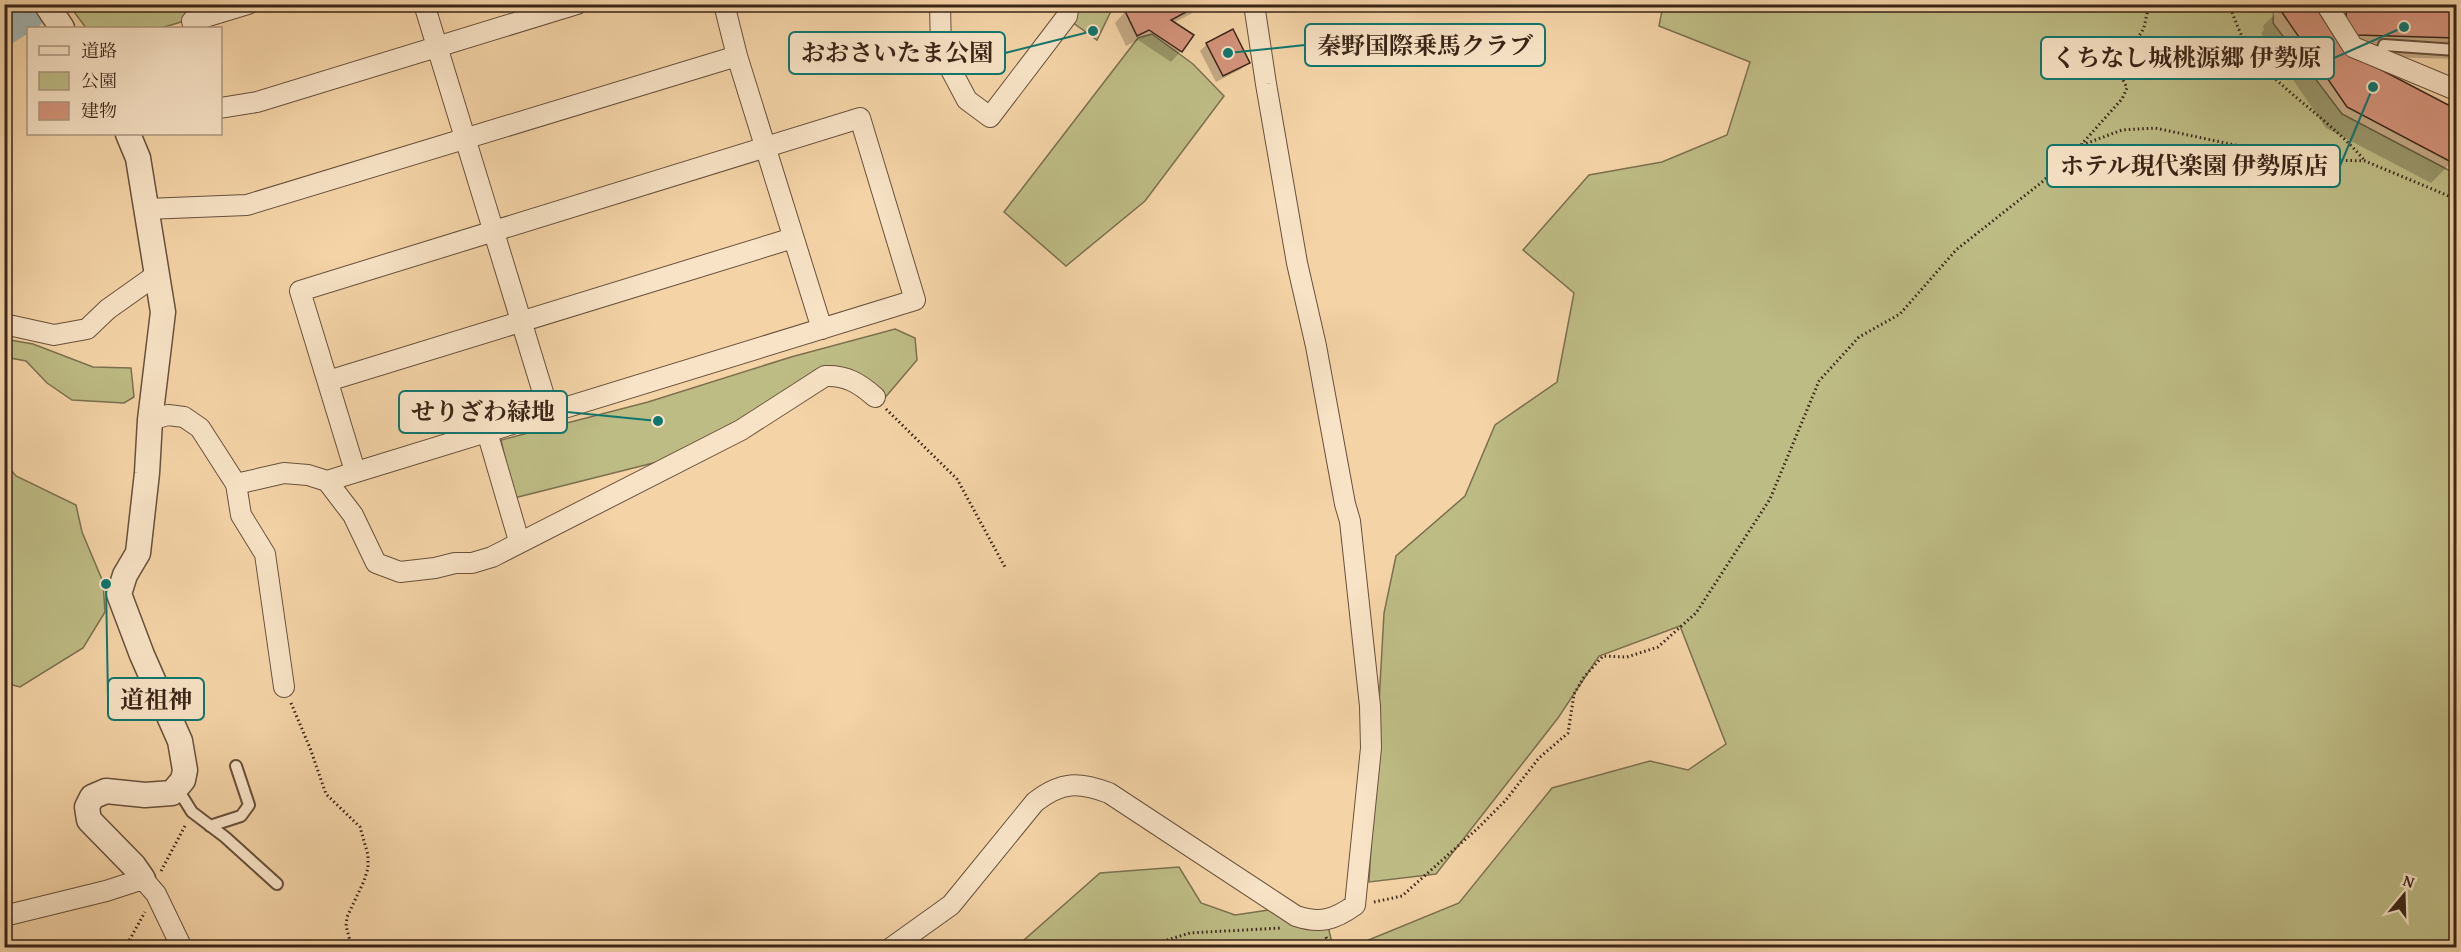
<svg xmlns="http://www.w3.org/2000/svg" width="2461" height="952" font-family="'Gentium Book Plus','Noto Serif JP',serif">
  <rect width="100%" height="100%" fill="#f4d4a7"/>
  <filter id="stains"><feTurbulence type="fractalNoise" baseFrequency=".00333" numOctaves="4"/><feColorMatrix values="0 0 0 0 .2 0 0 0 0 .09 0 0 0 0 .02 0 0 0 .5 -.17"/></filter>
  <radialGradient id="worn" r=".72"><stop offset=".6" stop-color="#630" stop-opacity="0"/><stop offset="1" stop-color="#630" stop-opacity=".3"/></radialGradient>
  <path fill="#bebc85" stroke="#7c704e" stroke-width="1.5" d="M 69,5 L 238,5 L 161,28 L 86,28 Z
    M 1079,5 L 1114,5 L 1097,40 L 1072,22 Z
    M 1663,5 L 2274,5 L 2273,23 L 2342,114 L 2456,174 L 2456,947 L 1349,948 L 1459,903 L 1552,788 L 1650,761 L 1688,770 L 1726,744 L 1680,626 L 1599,656 L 1558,718 L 1436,874 L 1369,882 L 1384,613 L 1396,556 L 1465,496 L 1495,425 L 1557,382 L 1574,293 L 1523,250 L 1589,175 L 1662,162 L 1727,135 L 1750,62 L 1659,26 Z
    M 1152,34 L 1193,64 L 1224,96 L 1145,201 L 1066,266 L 1004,212 L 1138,38 Z
    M 895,329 L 915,338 L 917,360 L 883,400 L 842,372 L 681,456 L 514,498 L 501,440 L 648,402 L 791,357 Z
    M 4,339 L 33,344 L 93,367 L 131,368 L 134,397 L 124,403 L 72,400 L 47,383 L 26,361 L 5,357 Z
    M 4,462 L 16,476 L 76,505 L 82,532 L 103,582 L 105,612 L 83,648 L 20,687 L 5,683 Z
    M 1179,867 L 1201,903 L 1235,915 L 1283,908 L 1326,918 L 1332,943 L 1342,947 L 1015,948 L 1100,873 Z"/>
  <path fill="#0003" d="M 1141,4 L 1210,4 L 1173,23 L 1181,51 L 1171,62 L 1138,40 L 1126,46 L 1115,23 L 1125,12 Z
    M 2285,4 L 2326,27 L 2328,4 L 2456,4 L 2456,59 L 2350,56 L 2456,110 L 2456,153 L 2452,162 L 2431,183 L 2326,128 L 2261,33 L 2264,30 L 2263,26 Z
    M 1207,44 L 1248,62 L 1241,69 L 1216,82 L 1200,51 Z"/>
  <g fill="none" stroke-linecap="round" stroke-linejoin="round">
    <path stroke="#a1b5b2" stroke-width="33" d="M 4,29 L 28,14"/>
  </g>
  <path fill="#d5947c" stroke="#3a2518" stroke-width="1.5" d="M 1137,4 L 1201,4 L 1171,20 L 1194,35 L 1182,52 L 1149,30 L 1137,36 L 1125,11 Z
    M 2283,4 L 2314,4 L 2343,50 L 2456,109 L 2456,156 L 2453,163 L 2347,107 L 2281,11 L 2285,8 Z
    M 2347,4 L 2456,4 L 2456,38 L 2357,35 L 2346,18 Z
    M 1233,29 L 1250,63 L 1223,76 L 1206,43 Z"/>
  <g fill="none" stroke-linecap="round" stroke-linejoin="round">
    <g stroke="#68513c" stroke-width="14">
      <path id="service" d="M 2379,58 L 2384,45 L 2456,50
        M 177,788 L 192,812 L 225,837 L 277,884
        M 210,826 L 241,816 L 249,805 L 236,766"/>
    </g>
    <g stroke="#68513c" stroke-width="22">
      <path id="minor" d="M 424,4 L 549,412
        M 724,4 L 737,56 L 822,329
        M 940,4 L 941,51 L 967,100 L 990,117 L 1067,16 L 1069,4
        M 2326,4 L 2353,47 L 2456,90
        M 194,28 L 192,21 L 248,4
        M 220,108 L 257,102 L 577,4
        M 146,209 L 247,205 L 737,56
        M 4,324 L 54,335 L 87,329 L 108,309 L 156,275
        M 328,381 L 793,238
        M 150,420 L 168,415 L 184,417 L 200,428 L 236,484 L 241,515 L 265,554 L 284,687
        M 487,432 L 519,541
        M 327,481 L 915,300 L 860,118 L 300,291 L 355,471
        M 236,484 L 284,473 L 308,475 L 327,481 L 353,515 L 376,563 L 400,572 L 435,568 L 455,563 L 472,563 L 492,557 L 741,430 L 825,376 C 846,375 859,383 875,397
        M 4,916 L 106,891 L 143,879 L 156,894 L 182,948
        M 891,948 L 951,905 L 1035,802 C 1062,781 1079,782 1109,793 L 1296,916 C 1320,924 1334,920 1355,905 L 1371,748 L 1370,706 L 1350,521 L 1345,504 L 1316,346 L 1297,263 L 1266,84 L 1254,4"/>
    </g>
    <g stroke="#68513c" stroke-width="27">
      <path id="tertiary" d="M 46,4 L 62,28
        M 128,134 L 138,158 L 163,312 L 150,420 L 147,473 L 138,553 L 125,575 L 119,594 L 142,655 L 180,741 L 185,770 L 183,780 L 172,793 L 145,795 L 106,791 L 92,797 L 87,807 L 89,820 L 134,866 L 143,879"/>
    </g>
    <path stroke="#3a2518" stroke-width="3" stroke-dasharray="1.5 3" stroke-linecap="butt" d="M 2211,4 L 2212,8 L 2215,4
      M 2229,4 C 2237,26 2246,50 2262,66 C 2295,100 2335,125 2365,161
      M 2082,145 L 2122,130 L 2155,128 L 2301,159 L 2365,161 L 2456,199
      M 886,409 L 957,479 L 1006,569
      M 291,703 L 310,748 L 326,794 L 360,827 L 368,855 L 368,868 L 364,881 L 347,917 L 346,926 L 352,948
      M 161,871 L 186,824
      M 1374,902 L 1402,896 L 1479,827 L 1505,801 L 1539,758 L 1568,733 L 1574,694 L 1584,677 L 1603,656 L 1627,657 L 1658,647 L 1696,613 L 1770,499 L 1819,381 L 1859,337 L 1900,314 L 1956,250 L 2042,182 L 2080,146 L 2122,99 L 2127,88 L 2118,70 L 2144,28 L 2149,4
      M 1326,937 L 1330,948
      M 125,948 L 145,912
      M 1141,948 L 1190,933 L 1281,928"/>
    <use href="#service" stroke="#f8e3c6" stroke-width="10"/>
    <use href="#minor" stroke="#f8e3c6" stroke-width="20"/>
    <use href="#tertiary" stroke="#f8e3c6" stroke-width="24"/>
  </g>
  <path fill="none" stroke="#0f766e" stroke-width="2" d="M1228 53L1305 45M1093 31L1005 53M2404 27L2334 58M2373 87L2340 166M658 421L567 412M106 584L108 699"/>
  <g fill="#0f766e" stroke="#f8e3c6" stroke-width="2">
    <circle cx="1228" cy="53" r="6"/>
    <circle cx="1093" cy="31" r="6"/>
    <circle cx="2404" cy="27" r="6"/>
    <circle cx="2373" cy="87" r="6"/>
    <circle cx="658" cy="421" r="6"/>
    <circle cx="106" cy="584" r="6"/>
  </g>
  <g fill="#f8e3c6" stroke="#0f766e" stroke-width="2">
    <rect x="1305" y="24" width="240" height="42" rx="6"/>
    <rect x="789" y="32" width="216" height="42" rx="6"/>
    <rect x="2041" y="37" width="293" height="42" rx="6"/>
    <rect x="2047" y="145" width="293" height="42" rx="6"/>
    <rect x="399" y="391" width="168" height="42" rx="6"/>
    <rect x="108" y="678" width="96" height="42" rx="6"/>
  </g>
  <g font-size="24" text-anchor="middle" font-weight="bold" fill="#3a2518">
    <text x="1425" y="54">秦野国際乗馬クラブ</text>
    <text x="897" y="61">おおさいたま公園</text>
    <text x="2187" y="66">くちなし城桃源郷 伊勢原</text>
    <text x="2194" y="174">ホテル現代楽園 伊勢原店</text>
    <text x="483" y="420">せりざわ緑地</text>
    <text x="156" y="708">道祖神</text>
  </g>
  <rect width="2461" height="952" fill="none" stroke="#f4d4a7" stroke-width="24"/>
  <rect x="6" y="6" width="2449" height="940" fill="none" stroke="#3a2518" stroke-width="3"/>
  <rect x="12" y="12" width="2437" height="928" fill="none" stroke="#3a2518" stroke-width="1.5"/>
  <rect x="27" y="27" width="195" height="108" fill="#f8e3c6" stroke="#ac9780" stroke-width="1.5"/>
  <rect x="39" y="46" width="30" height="9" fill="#f8e3c6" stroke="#ac9780" stroke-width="1.5"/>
  <text x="81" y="57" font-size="18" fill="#3a2518">道路</text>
  <rect x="39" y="72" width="30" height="18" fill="#bebc85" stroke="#ac9780" stroke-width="1.5"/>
  <text x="81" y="87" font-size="18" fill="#3a2518">公園</text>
  <rect x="39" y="102" width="30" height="18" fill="#d5947c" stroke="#ac9780" stroke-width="1.5"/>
  <text x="81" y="117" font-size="18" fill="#3a2518">建物</text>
  <g transform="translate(2404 895) rotate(19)" stroke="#f8e3c6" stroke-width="4.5" paint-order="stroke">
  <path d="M0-4.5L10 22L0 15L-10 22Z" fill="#3a2518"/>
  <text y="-9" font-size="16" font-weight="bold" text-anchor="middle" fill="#3a2518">N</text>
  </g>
  <rect width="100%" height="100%" filter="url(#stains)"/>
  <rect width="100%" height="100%" fill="url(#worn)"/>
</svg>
